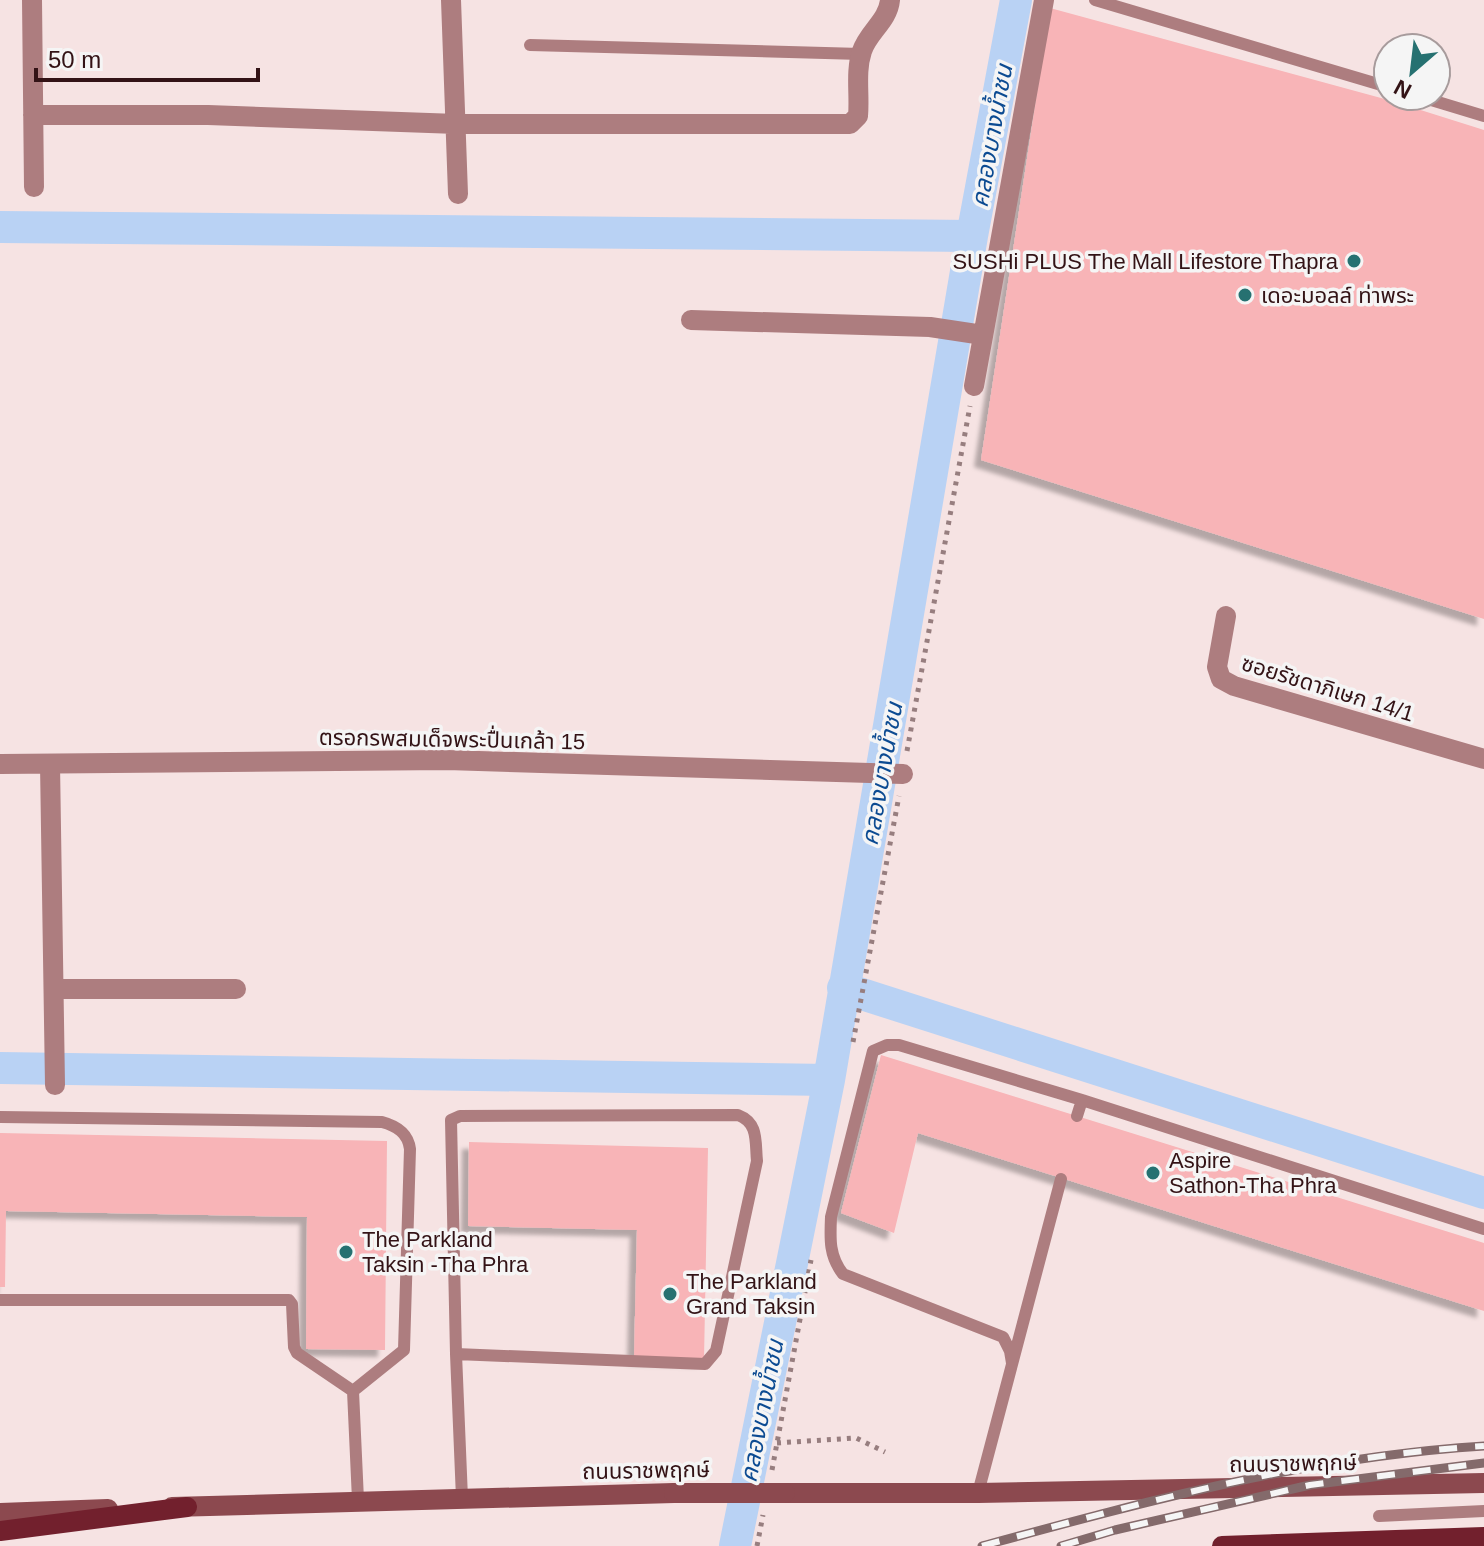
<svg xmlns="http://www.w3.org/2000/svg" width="1484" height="1546" font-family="Arial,'Noto Sans Thai',sans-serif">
  <defs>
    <filter id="shadow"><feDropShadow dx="-7" dy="7" stdDeviation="2" flood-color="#0004"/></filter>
  </defs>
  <rect width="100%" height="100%" fill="#f6e3e3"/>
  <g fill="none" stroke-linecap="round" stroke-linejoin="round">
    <path stroke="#b9d2f4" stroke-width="32" d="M 0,227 L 972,236
      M 843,988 L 1484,1193
      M 0,1068 L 829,1080
      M 735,1546 L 829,1080 L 972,236 L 1016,0"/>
  </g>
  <path fill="#f8b4b7" filter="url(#shadow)" d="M 1050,8 L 1392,101 L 1484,130 L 1484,619 L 981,460 Z
    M 881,1055 L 1484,1243 L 1484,1311 L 918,1133 L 894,1233 L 841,1213 Z
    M 0,1133 L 387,1141 L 385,1350 L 306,1349 L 307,1217 L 6,1211 L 5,1287 L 0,1287 Z
    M 469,1142 L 708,1148 L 704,1360 L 634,1358 L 637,1230 L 468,1226 Z"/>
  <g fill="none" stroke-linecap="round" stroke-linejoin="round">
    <path stroke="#977e7f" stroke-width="5" stroke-dasharray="4 6" stroke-linecap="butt" d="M 907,751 L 970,406
      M 853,1042 L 899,796
      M 777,1443 L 856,1438 L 885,1452
      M 772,1470 L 811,1260
      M 757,1546 L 763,1515"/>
    <path stroke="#ad7d7f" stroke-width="12" d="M 1095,0 L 1388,87
      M 530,45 L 861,54
      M 1418,96 L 1484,116
      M 1077,1116 L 1082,1100
      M 0,1117 L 382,1122 C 397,1126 408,1133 410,1149 L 404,1350 L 353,1391
      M 0,1300 L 289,1300 L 292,1304 L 294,1347 L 297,1353 L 353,1391
      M 456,1354 L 705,1364 L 716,1351 L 757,1161 C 755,1142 759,1123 738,1115 L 460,1116 L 451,1120 L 456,1354 L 462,1498
      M 1012,1363 L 1010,1351 L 1003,1337 L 843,1274 C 829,1256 830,1239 831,1217 L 873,1051 L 887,1045 L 899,1045 L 1082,1100 L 1484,1229
      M 353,1391 L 358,1500
      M 978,1493 L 1061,1179
      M 1379,1516 L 1484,1511"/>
    <path stroke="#ad7d7f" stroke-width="20" d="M 32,0 L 34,187
      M 451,0 L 458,194
      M 33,115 L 208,115 L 457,124 L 850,124 L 858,116 C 860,95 855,72 862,51 C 868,32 888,21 890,0
      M 691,320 L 930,327 L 983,335
      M 974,386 L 1044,0
      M 1226,616 L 1217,667 L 1221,679 L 1234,686 L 1484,759
      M 0,764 L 447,760 L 903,774
      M 50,764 L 55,1085
      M 54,989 L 236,989"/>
    <path stroke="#8c494f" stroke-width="20" d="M 785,1493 L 978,1493 L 1484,1483
      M 172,1507 L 674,1493
      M 0,1513 L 108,1509"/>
    <path stroke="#72202d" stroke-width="20" d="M 0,1531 L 187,1507
      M 1222,1546 L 1484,1537"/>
    <g stroke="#846a6b" stroke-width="9">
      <path id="rail" d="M 982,1546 C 1151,1500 1308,1457 1484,1446
        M 1061,1546 L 1115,1530 L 1310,1485 L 1484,1463"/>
    </g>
    <use href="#rail" stroke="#f5f5f5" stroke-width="6" stroke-dasharray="18" stroke-linecap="butt"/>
    <path stroke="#8c494f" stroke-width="20" d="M 674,1493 L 785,1493"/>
  </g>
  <g fill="#267171" stroke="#f5f5f5" stroke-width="3">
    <circle cx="1354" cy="261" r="8"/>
    <circle cx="1245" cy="295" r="8"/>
    <circle cx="1153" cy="1173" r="8"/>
    <circle cx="346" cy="1252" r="8"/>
    <circle cx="670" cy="1294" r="8"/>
  </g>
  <g text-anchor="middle" stroke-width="7" stroke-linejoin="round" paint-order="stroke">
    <g font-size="22" fill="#331316" stroke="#f5f5f5" text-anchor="start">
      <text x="1338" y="269" text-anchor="end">SUSHi PLUS The Mall Lifestore Thapra</text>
      <text x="1261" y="303">เดอะมอลล์ ท่าพระ</text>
      <text x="1169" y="1168">Aspire<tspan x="1169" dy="25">Sathon-Tha Phra</tspan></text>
      <text x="362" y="1247">The Parkland<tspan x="362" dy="25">Taksin -Tha Phra</tspan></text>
      <text x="686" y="1289">The Parkland<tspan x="686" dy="25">Grand Taksin</tspan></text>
    </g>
    <g font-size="22" fill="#331316" stroke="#f5f5f5">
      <text transform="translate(1328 688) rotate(17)" y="8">ซอยรัชดาภิเษก 14/1</text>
      <text transform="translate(452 739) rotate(1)" y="8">ตรอกรพสมเด็จพระปื่นเกล้า 15</text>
      <text transform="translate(1293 1463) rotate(-1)" y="8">ถนนราชพฤกษ์</text>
      <text transform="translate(646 1470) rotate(-1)" y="8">ถนนราชพฤกษ์</text>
    </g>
    <g font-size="24" font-style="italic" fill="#0c4b92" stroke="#f5f5f5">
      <text transform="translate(992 136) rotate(-80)" y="8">คลองบางน้ำชน</text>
      <text transform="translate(882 774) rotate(-80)" y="8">คลองบางน้ำชน</text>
      <text transform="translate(762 1411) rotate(-79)" y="8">คลองบางน้ำชน</text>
    </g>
  </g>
  <g transform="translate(1412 72) rotate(208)"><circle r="38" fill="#f5f5f5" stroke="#a79b9c" stroke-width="2"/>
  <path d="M0-6L14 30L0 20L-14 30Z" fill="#267171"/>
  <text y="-12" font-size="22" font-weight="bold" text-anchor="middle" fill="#331316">N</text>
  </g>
  <path d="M36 68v12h222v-12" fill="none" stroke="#331316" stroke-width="4"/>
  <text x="48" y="68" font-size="24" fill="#331316" stroke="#f5f5f5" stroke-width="6" paint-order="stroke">50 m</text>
</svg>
